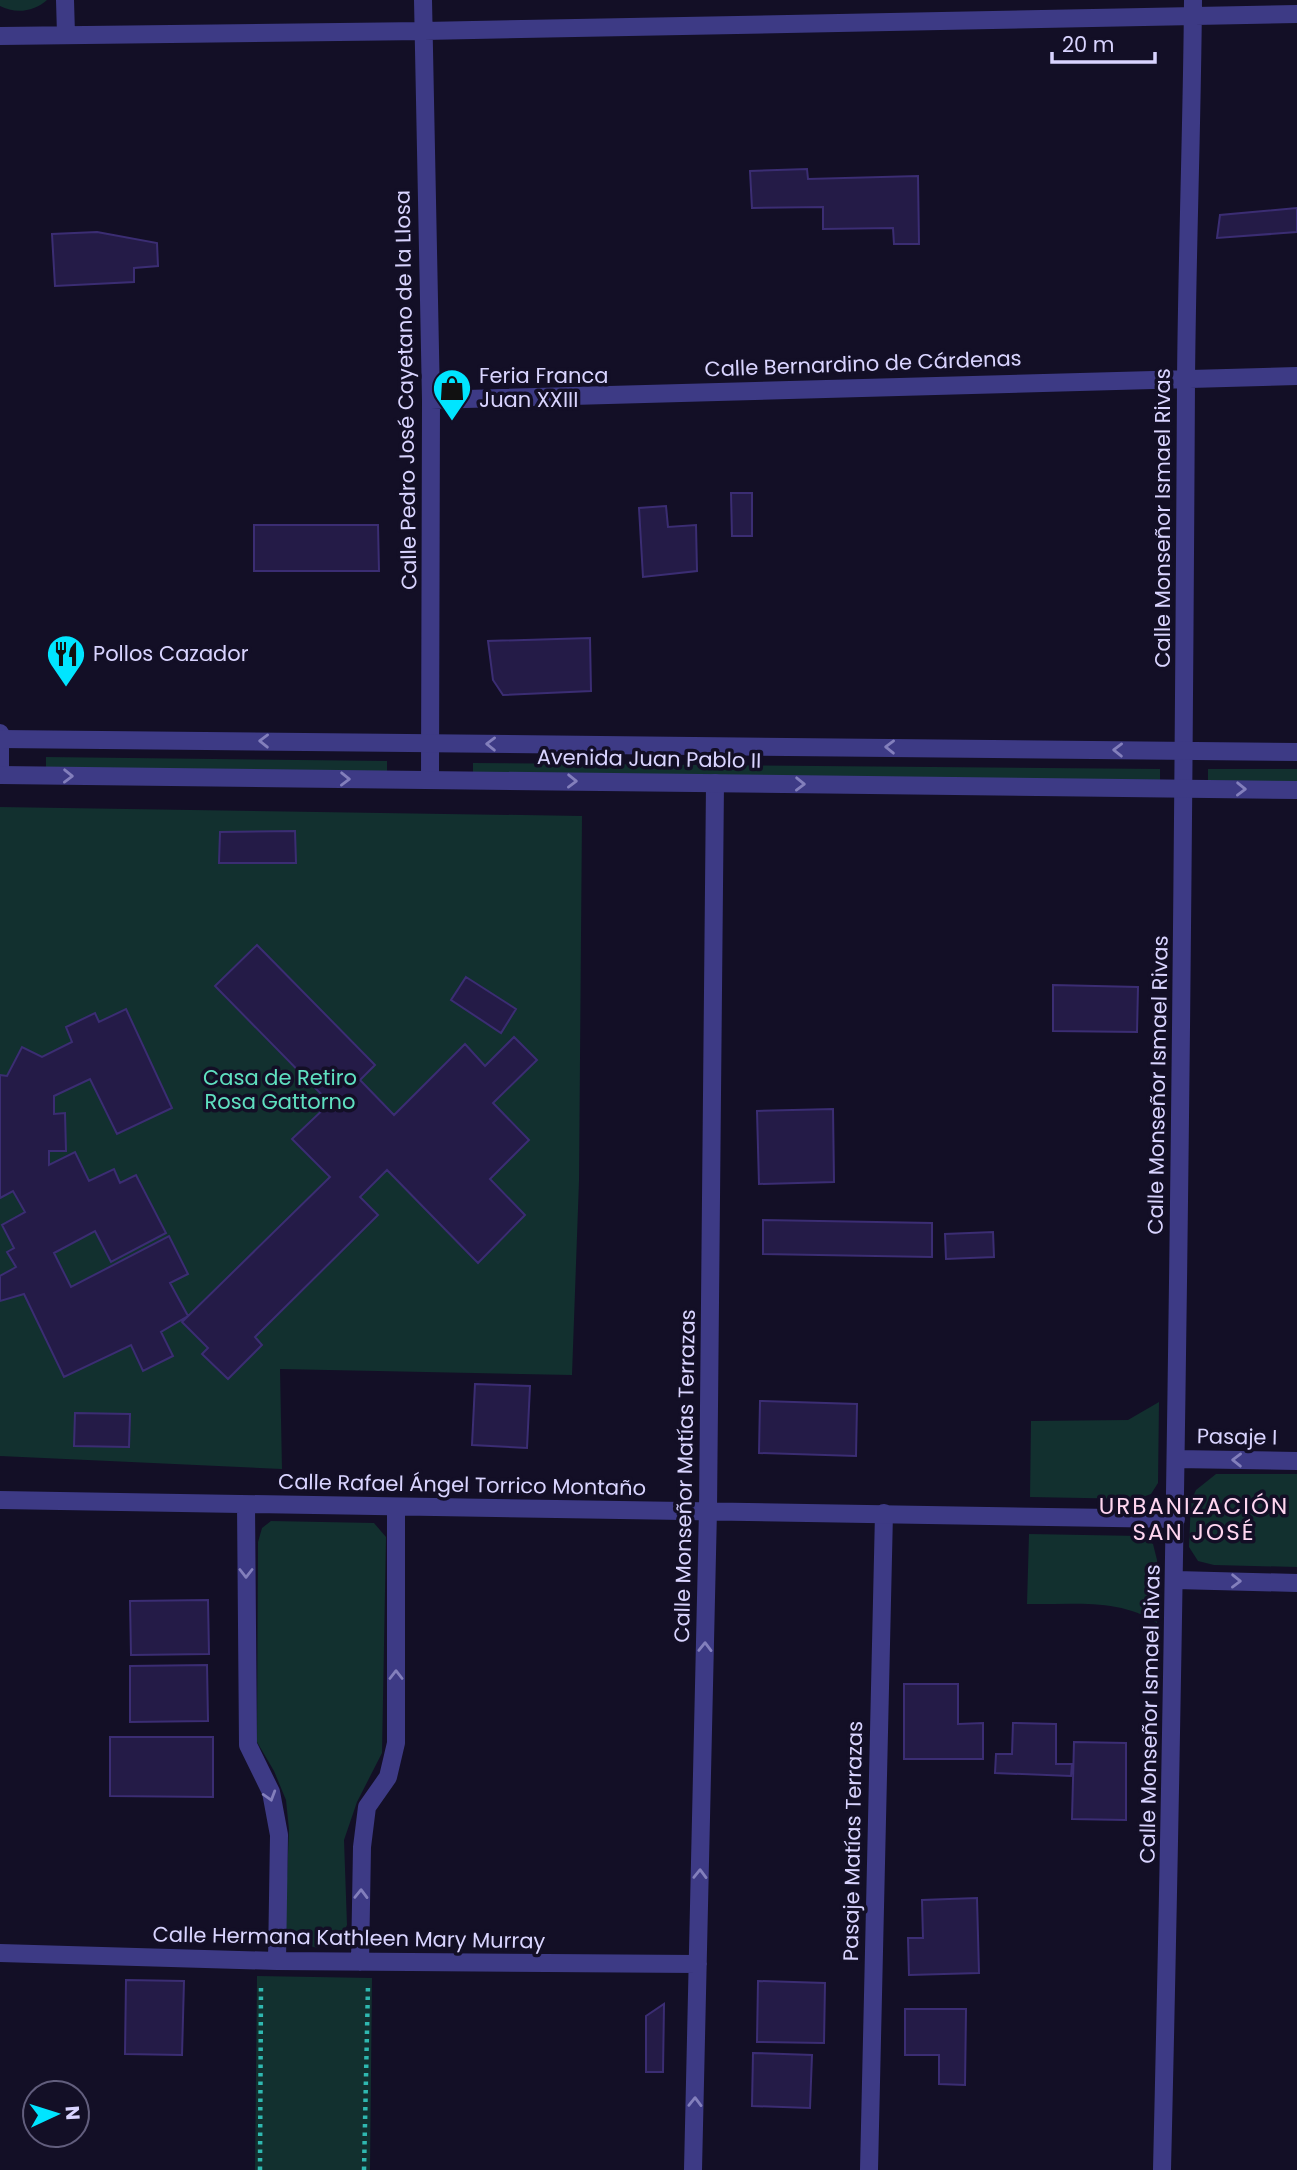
<svg xmlns="http://www.w3.org/2000/svg" width="1297" height="2170" font-family="Poppins,sans-serif">
  <rect width="100%" height="100%" fill="#130f26"/>
  <path fill="#12302f" d="M 0,0 L 47,0 C 34,12 15,14 0,6 Z
    M 46,757 L 387,761 L 387,772 L 46,768 Z
    M 473,763 L 1160,769 L 1160,781 L 473,774 Z
    M 1208,769 L 1297,769 L 1297,783 L 1208,783 Z
    M 0,807 L 582,816 L 579,1181 L 572,1375 L 280,1369 L 282,1469 L 0,1456 Z
    M 1159,1402 L 1158,1483 L 1151,1494 L 1137,1499 L 1030,1497 L 1031,1421 L 1128,1420 Z
    M 1216,1474 L 1297,1474 L 1297,1567 L 1214,1565 L 1198,1561 L 1189,1547 L 1191,1501 L 1196,1490 Z
    M 271,1521 L 374,1523 L 386,1537 L 382,1753 L 357,1802 L 344,1840 L 347,1925 L 342,1935 L 317,1948 L 292,1940 L 285,1926 L 289,1830 L 286,1800 L 274,1771 L 257,1742 L 258,1542 L 262,1528 Z
    M 1029,1534 L 1140,1536 L 1153,1544 L 1157,1560 L 1157,1623 C 1120,1598 1071,1605 1027,1604 Z
    M 257,1976 L 372,1978 L 370,2170 L 255,2170 Z"/>
  <path fill="#241b47" stroke="#3b2d73" stroke-width="2" d="M 807,169 L 808,179 L 918,176 L 919,244 L 894,244 L 893,228 L 823,229 L 823,207 L 752,208 L 750,171 Z
    M 1297,208 L 1297,232 L 1217,238 L 1220,215 Z
    M 97,232 L 157,243 L 158,266 L 134,268 L 134,282 L 55,286 L 52,234 Z
    M 731,493 L 752,493 L 752,536 L 732,536 Z
    M 666,506 L 668,527 L 696,525 L 697,571 L 643,577 L 639,508 Z
    M 254,525 L 378,525 L 379,571 L 254,571 Z
    M 590,638 L 591,691 L 503,695 L 493,680 L 488,641 Z
    M 295,831 L 296,863 L 219,863 L 220,832 Z
    M 257,945 L 375,1065 L 360,1080 L 394,1115 L 465,1044 L 485,1066 L 514,1037 L 537,1060 L 493,1103 L 529,1140 L 490,1179 L 525,1215 L 478,1263 L 387,1170 L 360,1197 L 378,1215 L 255,1337 L 262,1345 L 228,1379 L 202,1354 L 208,1348 L 182,1322 L 330,1177 L 292,1139 L 330,1103 L 215,986 Z
    M 466,977 L 516,1009 L 501,1033 L 451,1000 Z
    M 1053,985 L 1138,987 L 1137,1032 L 1053,1031 Z
    M 126,1009 L 172,1108 L 117,1134 L 90,1079 L 54,1096 L 54,1114 L 65,1113 L 66,1151 L 49,1151 L 49,1165 L 75,1152 L 89,1181 L 114,1169 L 120,1183 L 136,1175 L 166,1233 L 111,1262 L 95,1231 L 54,1253 L 71,1287 L 169,1236 L 188,1274 L 170,1283 L 188,1316 L 161,1332 L 173,1356 L 143,1371 L 131,1345 L 64,1377 L 24,1294 L 0,1301 L 0,1276 L 16,1267 L 7,1252 L 14,1248 L 2,1225 L 25,1212 L 13,1191 L 0,1198 L 0,1075 L 7,1076 L 22,1047 L 42,1057 L 72,1042 L 66,1027 L 95,1013 L 99,1022 Z
    M 833,1109 L 834,1182 L 759,1184 L 757,1111 Z
    M 763,1220 L 932,1223 L 932,1257 L 763,1254 Z
    M 993,1232 L 994,1257 L 946,1259 L 945,1234 Z
    M 475,1384 L 530,1386 L 527,1448 L 472,1445 Z
    M 760,1401 L 857,1404 L 856,1456 L 759,1453 Z
    M 75,1413 L 130,1414 L 129,1447 L 74,1446 Z
    M 208,1600 L 209,1654 L 131,1655 L 130,1601 Z
    M 207,1665 L 208,1721 L 130,1722 L 130,1666 Z
    M 904,1684 L 958,1684 L 958,1724 L 983,1723 L 983,1759 L 904,1759 Z
    M 1013,1723 L 1056,1724 L 1056,1764 L 1072,1764 L 1071,1776 L 995,1773 L 996,1754 L 1012,1754 Z
    M 110,1737 L 213,1737 L 213,1797 L 110,1796 Z
    M 1074,1742 L 1126,1743 L 1126,1820 L 1072,1819 Z
    M 977,1898 L 979,1973 L 909,1975 L 908,1938 L 923,1938 L 922,1900 Z
    M 126,1980 L 184,1981 L 182,2055 L 125,2054 Z
    M 758,1981 L 825,1983 L 824,2043 L 757,2042 Z
    M 664,2004 L 663,2072 L 646,2072 L 646,2016 Z
    M 905,2009 L 966,2009 L 965,2085 L 939,2084 L 939,2055 L 905,2055 Z
    M 753,2053 L 812,2055 L 810,2108 L 752,2106 Z"/>
  <g fill="none" stroke-linecap="round" stroke-linejoin="round">
    <path stroke="#2fb8b0" stroke-width="4.5" stroke-dasharray="3.5 5" stroke-linecap="butt" d="M 260,2170 L 261,1986
      M 364,2170 L 368,1985"/>
    <path stroke="#3d3a85" stroke-width="18" d="M 869,2170 L 884,1513"/>
    <path stroke="#3d3a85" stroke-width="18" d="M 65,0 L 66,34
      M 423,0 L 431,400 L 430,779
      M 0,36 L 424,31 L 1297,14
      M 431,400 L 1297,376
      M 0,733 L 0,775
      M 1176,1459 L 1297,1461
      M 0,1500 C 392,1508 784,1511 1176,1519
      M 246,1505 L 248,1745 L 271,1792 L 279,1835 L 277,1961
      M 1176,1580 L 1297,1583
      M 0,1953 L 277,1961 L 698,1964
      M 360,1962 L 362,1847 L 367,1807 L 388,1777 L 396,1743 L 396,1509
      M 693,2170 L 708,1510 L 715,783
      M 1162,2170 C 1176,1574 1183,978 1186,382 C 1187,254 1192,127 1193,0"/>
    <path stroke="#3d3a85" stroke-width="18" d="M 0,739 L 1297,752
      M 0,775 L 1297,790"/>
  </g>
  <defs><path id="oneway-chevron" d="M-2-3.5L2.5 0L-2 3.5" fill="none" stroke-width="1.6" stroke-linecap="round" stroke-linejoin="round" transform="scale(1.75)"/></defs>
  <g stroke="#837fbc">
    <use href="#oneway-chevron" transform="translate(264 741) rotate(-179)"/>
    <use href="#oneway-chevron" transform="translate(491 744) rotate(-179)"/>
    <use href="#oneway-chevron" transform="translate(890 747) rotate(-179)"/>
    <use href="#oneway-chevron" transform="translate(1118 750) rotate(-179)"/>
    <use href="#oneway-chevron" transform="translate(68 776) rotate(1)"/>
    <use href="#oneway-chevron" transform="translate(345 779) rotate(1)"/>
    <use href="#oneway-chevron" transform="translate(572 781) rotate(1)"/>
    <use href="#oneway-chevron" transform="translate(800 784) rotate(1)"/>
    <use href="#oneway-chevron" transform="translate(1241 789) rotate(1)"/>
    <use href="#oneway-chevron" transform="translate(1237 1460) rotate(-179)"/>
    <use href="#oneway-chevron" transform="translate(246 1573) rotate(90)"/>
    <use href="#oneway-chevron" transform="translate(1236 1581) rotate(1)"/>
    <use href="#oneway-chevron" transform="translate(705 1647) rotate(-89)"/>
    <use href="#oneway-chevron" transform="translate(396 1675) rotate(-90)"/>
    <use href="#oneway-chevron" transform="translate(270 1796) rotate(73)"/>
    <use href="#oneway-chevron" transform="translate(700 1874) rotate(-89)"/>
    <use href="#oneway-chevron" transform="translate(361 1894) rotate(-89)"/>
    <use href="#oneway-chevron" transform="translate(695 2102) rotate(-89)"/>
  </g>
  <defs>
    <g id="shop-pin" transform="scale(2.0125)"><path d="M0 17L-7.5 6A9.5 9.5 0 1 1 7.5 6Z" fill="#00e5ff" stroke="#130f26"/><path d="M-5-2.5h2.3a2.7 3.5 0 0 1 5.4 0H5L5.5 6h-11ZM-1.5-2.5h3a1.5 2.3 0 0 0-3 0Z" fill="#111"/></g>
    <g id="restaurant-pin" transform="scale(2.0125)"><path d="M0 17L-7.5 6A9.5 9.5 0 1 1 7.5 6Z" fill="#00e5ff" stroke="#130f26"/><path d="M-5-6h1v4h1v-4h1v4h1v-4h1v5L-1.5 .5V6h-2V.5L-5-1ZM5-6V6H3V1.5H1.5Q1.5-4 5-6Z" fill="#111"/></g>
  </defs>
  <g fill-rule="evenodd">
    <use href="#shop-pin" x="452" y="388"/>
    <use href="#restaurant-pin" x="66" y="654"/>
  </g>
  <g text-anchor="middle" stroke-width="7" stroke-linejoin="round" paint-order="stroke">
    <g font-size="21" fill="#d9d4ff" stroke="#130f26">
      <text transform="translate(863 364) rotate(-2)" y="7">Calle Bernardino de Cárdenas</text>
      <text transform="translate(406 390) rotate(-91)" y="7">Calle Pedro José Cayetano de la Llosa</text>
      <text transform="translate(1163 518) rotate(-90)" y="7">Calle Monseñor Ismael Rivas</text>
      <text transform="translate(649 759) rotate(1)" y="7">Avenida Juan Pablo II</text>
      <text transform="translate(1158 1085) rotate(-89)" y="7">Calle Monseñor Ismael Rivas</text>
      <text transform="translate(1237 1437) rotate(1)" y="7">Pasaje I</text>
      <text transform="translate(685 1476) rotate(-89)" y="7">Calle Monseñor Matías Terrazas</text>
      <text transform="translate(462 1485) rotate(1)" y="7">Calle Rafael Ángel Torrico Montaño</text>
      <text transform="translate(1150 1714) rotate(-89)" y="7">Calle Monseñor Ismael Rivas</text>
      <text transform="translate(853 1841) rotate(-89)" y="7">Pasaje Matías Terrazas</text>
      <text transform="translate(349 1938) rotate(1)" y="7">Calle Hermana Kathleen Mary Murray</text>
    </g>
    <g font-size="21" fill="#d9d4ff" stroke="#130f26" text-anchor="start">
      <text x="479" y="383">Feria Franca<tspan x="479" dy="24">Juan XXIII</tspan></text>
      <text x="93" y="661">Pollos Cazador</text>
    </g>
    <g font-size="21" fill="#5fe0c0" stroke="#130f26">
      <text x="280" y="1085">Casa de Retiro<tspan x="280" dy="24">Rosa Gattorno</tspan></text>
    </g>
    <g font-size="23" letter-spacing="2" fill="#ffd6f0" stroke="#130f26">
      <text x="1194" y="1514">URBANIZACIÓN<tspan x="1194" dy="26">SAN JOSÉ</tspan></text>
    </g>
  </g>
  <g transform="translate(56 2114) rotate(86)"><circle r="33" fill="#130f26" stroke="#625e7d" stroke-width="2"/>
  <path d="M0-5L12 26L0 18L-12 26Z" fill="#00e5ff"/>
  <text y="-10" font-size="19" font-weight="bold" text-anchor="middle" fill="#d9d4ff">N</text>
  </g>
  <path d="M1052 52v10h103v-10" fill="none" stroke="#d9d4ff" stroke-width="3.5"/>
  <text x="1062" y="52" font-size="21" fill="#d9d4ff" stroke="#130f26" stroke-width="5" paint-order="stroke">20 m</text>
</svg>
